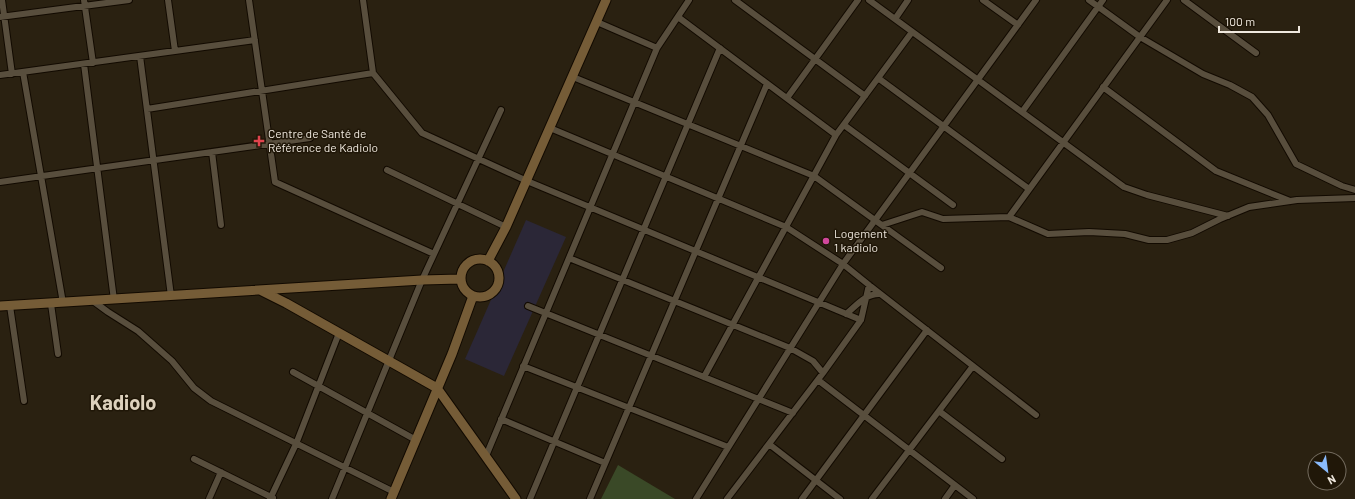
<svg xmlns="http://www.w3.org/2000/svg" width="1355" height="499" font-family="Barlow,sans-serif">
  <rect width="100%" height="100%" fill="#2a2111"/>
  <path fill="#2b2737" d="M 526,220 L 566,237 L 504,376 L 465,359 Z"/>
  <path fill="#3a4927" d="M 618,465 L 675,499 L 601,499 Z"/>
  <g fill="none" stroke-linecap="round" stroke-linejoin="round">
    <g stroke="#120a00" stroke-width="8">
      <path id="street" d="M 2,0 L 12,74
        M 84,0 L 93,63
        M 168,0 L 175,51
        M 249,0 L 275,182 L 434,254
        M 363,0 L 373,73 L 422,133 L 527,181 L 861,320
        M 735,0 L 865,96
        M 869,0 L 1124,187 L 1147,195 L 1228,216
        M 983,0 L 1018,25
        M 1089,0 L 1140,37 L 1203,74 L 1230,85 L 1252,97 L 1268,115 L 1296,164 L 1342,186 L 1355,190
        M 1184,0 L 1256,53
        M 0,17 L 129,0
        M 678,17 L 836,135
        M 895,19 L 908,0
        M 597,22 L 657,48
        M 140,56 L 171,296
        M 84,64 L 114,300
        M 23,72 L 63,303
        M 0,75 L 255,40
        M 573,77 L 814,176 L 941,268
        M 878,78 L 1029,189
        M 1103,87 L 1216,171 L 1290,201
        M 787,98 L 858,0
        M 147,109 L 373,73
        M 1022,112 L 1103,0
        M 844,125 L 953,205
        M 550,128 L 786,227 L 843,264 L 869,285 L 1036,415
        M 212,152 L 221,225
        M 387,170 L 506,227
        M 0,182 L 310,138
        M 1009,217 L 1167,0
        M 882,225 L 922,212 L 943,219 L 1009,217 L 1048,234 L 1089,232 L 1125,234 L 1149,240 L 1167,240 L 1192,233 L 1220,219 L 1249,207 L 1297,200 L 1355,198
        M 569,258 L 790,348 L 813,361 L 823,373
        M 93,301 L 108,312 L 138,331 L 172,361 L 194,388 L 211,401 L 394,492
        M 51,304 L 58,354
        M 10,306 L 24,401
        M 528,306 L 793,413
        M 846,314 C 856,306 866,293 880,294
        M 523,366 L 728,447
        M 293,372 L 416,440
        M 704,377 L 836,135 L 912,32
        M 818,380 L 973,499
        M 939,411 L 1002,459
        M 501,419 L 605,463
        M 769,444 L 840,499
        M 486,456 L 657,48 L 689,0
        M 194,459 L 273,498
        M 209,499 L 221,472
        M 270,499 L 296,444 L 339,333
        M 332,499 L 422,280 L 501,110
        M 530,499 L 720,48
        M 590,499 L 767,84
        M 696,499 L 843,264 L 1036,0
        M 727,499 L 823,373 L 861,320 L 869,285
        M 802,499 L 927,330
        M 872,499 L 973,366
        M 945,499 L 955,485"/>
    </g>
    <g stroke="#120a00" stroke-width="11">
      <path id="secondary" d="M461 278a19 19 0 1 1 38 0a19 19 0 1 1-38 0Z
        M 488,261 L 506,227 L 606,0
        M 260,290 L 286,303 L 437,388 L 516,499
        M 0,306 L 422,280 L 460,279
        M 391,499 L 452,354 L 473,296"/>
    </g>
    <use href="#street" stroke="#584e3d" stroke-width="6"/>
    <use href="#secondary" stroke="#755c37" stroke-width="9"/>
  </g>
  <path fill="#e0444e" stroke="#201708" stroke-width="1.5" d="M257 135h4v4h4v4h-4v4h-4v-4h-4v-4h4z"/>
  <circle fill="#d1479c" stroke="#201708" stroke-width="1.5" cx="826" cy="241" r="4"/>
  <g text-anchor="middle" stroke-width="3" stroke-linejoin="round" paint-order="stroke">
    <g font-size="12" fill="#efe8de" stroke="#201708" text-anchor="start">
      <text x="268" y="138">Centre de Santé de<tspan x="268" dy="14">Référence de Kadiolo</tspan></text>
      <text x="834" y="238">Logement<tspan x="834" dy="14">1 kadiolo</tspan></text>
    </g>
    <g font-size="20" font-weight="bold" fill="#ddd1bd" stroke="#201708">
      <text x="123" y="410">Kadiolo</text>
    </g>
  </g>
  <g transform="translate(1327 471) rotate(151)"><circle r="19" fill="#201708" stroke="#736b5e"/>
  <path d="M0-3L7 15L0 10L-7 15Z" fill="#89bafc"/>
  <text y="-6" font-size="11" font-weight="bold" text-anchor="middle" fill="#efe8de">N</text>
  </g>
  <path d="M1219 26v6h80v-6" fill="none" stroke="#efe8de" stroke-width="2"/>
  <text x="1225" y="26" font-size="12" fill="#efe8de" stroke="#201708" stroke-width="3" paint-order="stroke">100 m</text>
</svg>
